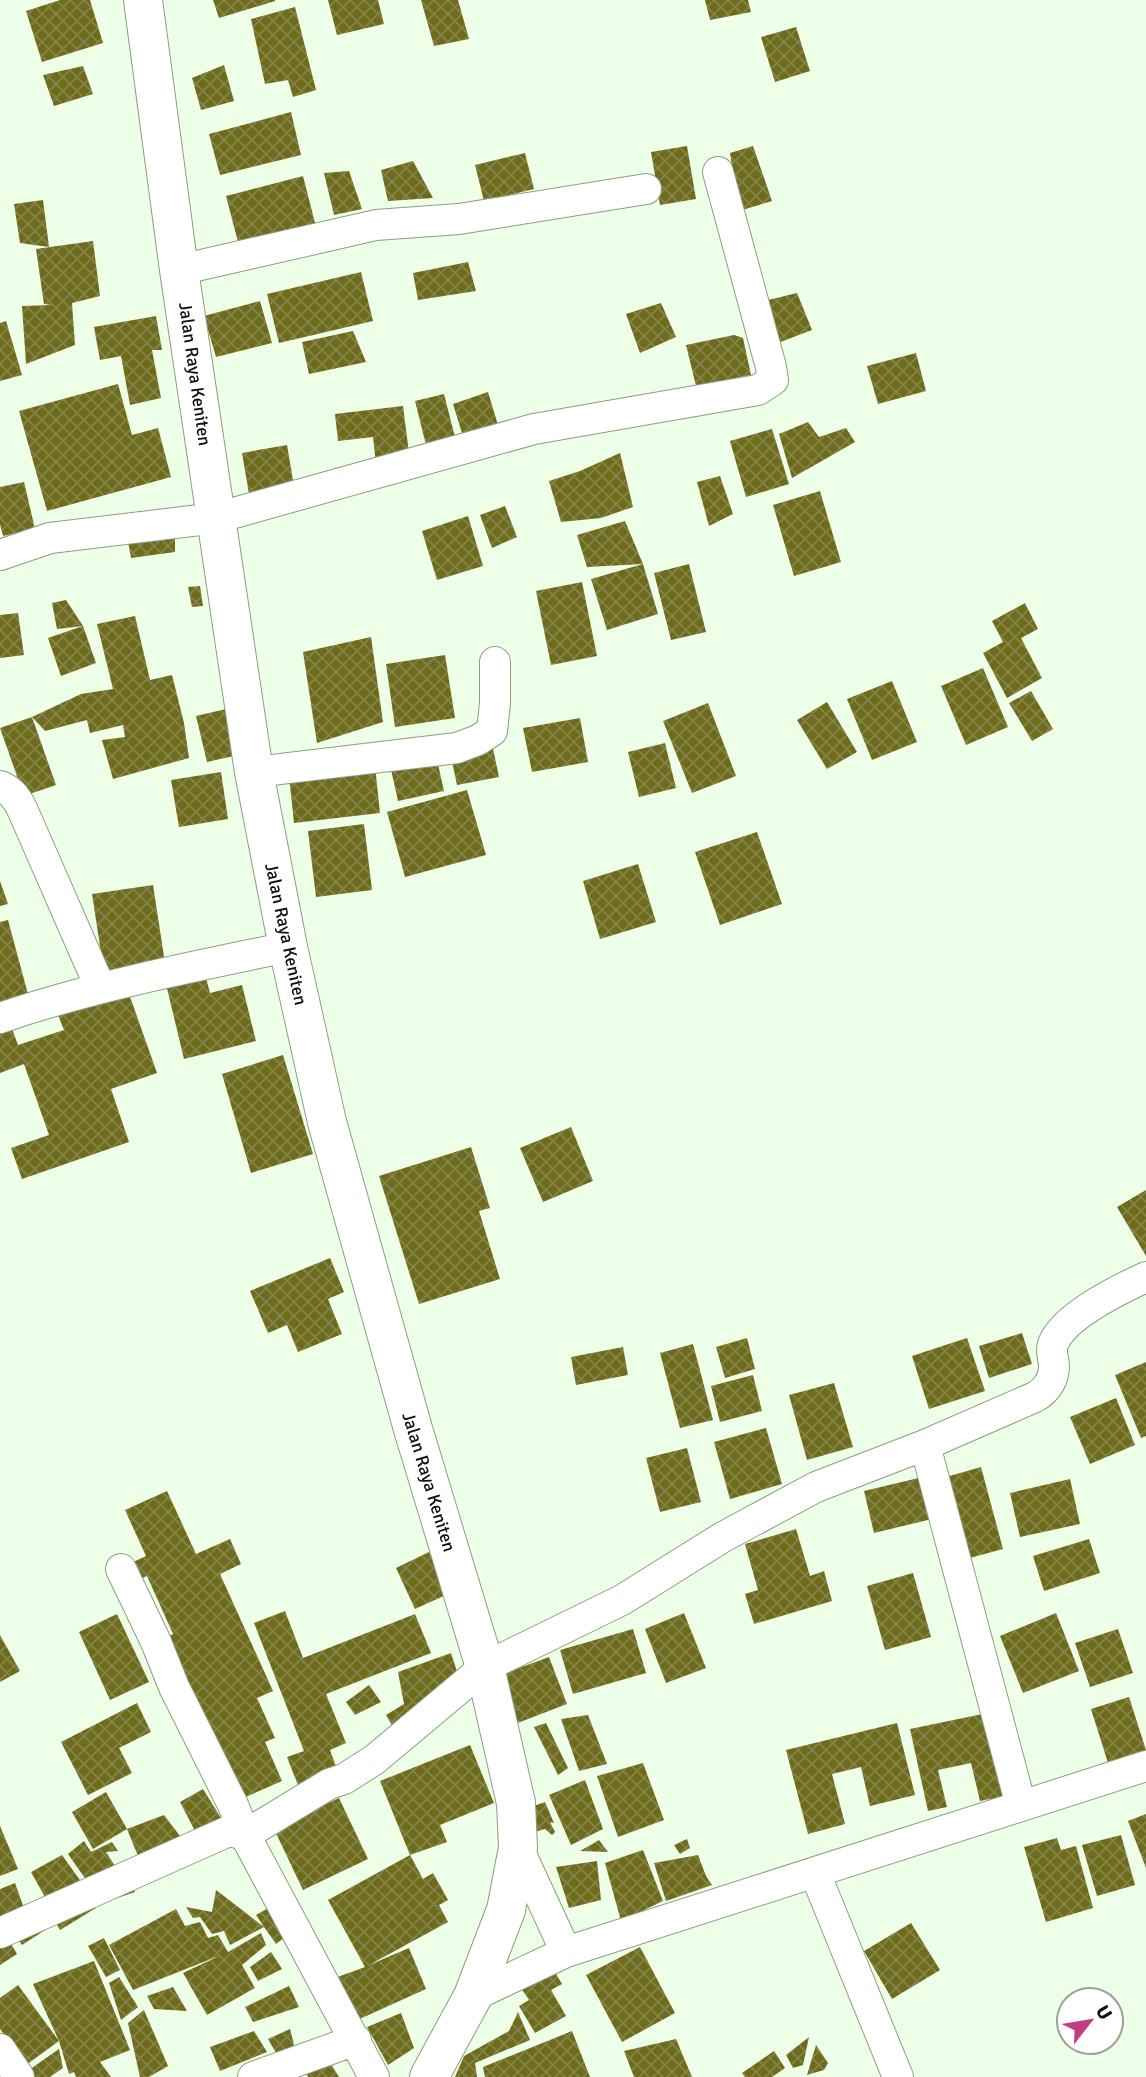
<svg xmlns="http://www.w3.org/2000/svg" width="1146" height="2077" font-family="Signika,sans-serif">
  <defs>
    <pattern id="building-cross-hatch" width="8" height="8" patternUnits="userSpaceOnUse" patternTransform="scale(1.75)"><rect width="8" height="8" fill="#6e6c1c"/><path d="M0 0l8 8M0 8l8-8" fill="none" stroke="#84834a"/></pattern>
  </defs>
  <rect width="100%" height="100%" fill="#edffe6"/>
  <path fill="url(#building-cross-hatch)" d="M 60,0 L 90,0 L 103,43 L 42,62 L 26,11 Z
    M 213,0 L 275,0 L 275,1 L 219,18 Z
    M 328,0 L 378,0 L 384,24 L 337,35 Z
    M 421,0 L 458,0 L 469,39 L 434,46 Z
    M 705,0 L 748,0 L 751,12 L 710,20 Z
    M 295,7 L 316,90 L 293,97 L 288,80 L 265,84 L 251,19 Z
    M 796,27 L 810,71 L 775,82 L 761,37 Z
    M 224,65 L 234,101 L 201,110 L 192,78 Z
    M 83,66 L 93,94 L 54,106 L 43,75 Z
    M 291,112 L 301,155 L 220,175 L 209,134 Z
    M 687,146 L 696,199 L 660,205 L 651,152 Z
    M 753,146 L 772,201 L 739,211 L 730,153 Z
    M 525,153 L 534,189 L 484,201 L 475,165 Z
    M 413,161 L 433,198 L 388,201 L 381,170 Z
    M 349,171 L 362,209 L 334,215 L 324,173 Z
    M 303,176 L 315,223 L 238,242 L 226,196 Z
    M 43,200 L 49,247 L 20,243 L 14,204 Z
    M 93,241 L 100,296 L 72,303 L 75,345 L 26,364 L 22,306 L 52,305 L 44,304 L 36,249 Z
    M 468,262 L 476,291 L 418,300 L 413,273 Z
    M 361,272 L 373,321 L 279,343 L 267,294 Z
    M 797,293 L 812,330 L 770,346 L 760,302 Z
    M 260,301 L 272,343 L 216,357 L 204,316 Z
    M 661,303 L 676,337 L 640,353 L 626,314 Z
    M 156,316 L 162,350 L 152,350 L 161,398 L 130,405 L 121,356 L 100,360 L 94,327 Z
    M 6,321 L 22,375 L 0,381 L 0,323 Z
    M 353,331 L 366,362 L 309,374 L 302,342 Z
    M 734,335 L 743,338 L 751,375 L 696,386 L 686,345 Z
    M 916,353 L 926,391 L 878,404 L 867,366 Z
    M 118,384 L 132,435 L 158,428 L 171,477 L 47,511 L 19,411 Z
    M 488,392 L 501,435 L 466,446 L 453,404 Z
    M 444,394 L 458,449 L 429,457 L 415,401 Z
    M 403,406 L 410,461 L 376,465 L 373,437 L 338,441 L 335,414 Z
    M 808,422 L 819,437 L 846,428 L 855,442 L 792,478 L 779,434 Z
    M 772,429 L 789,484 L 746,497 L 730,441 Z
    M 287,445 L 294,486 L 249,494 L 242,453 Z
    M 620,453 L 633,507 L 601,518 L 561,522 L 549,481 L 580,471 Z
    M 720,476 L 733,514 L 709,526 L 697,482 Z
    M 24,482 L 35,529 L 3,536 L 0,524 L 0,487 Z
    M 820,491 L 841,562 L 794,576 L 773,505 Z
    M 505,506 L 517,537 L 492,548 L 480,515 Z
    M 468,516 L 483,566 L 437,580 L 422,531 Z
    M 625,521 L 643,564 L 587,567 L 577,535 Z
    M 175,531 L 175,552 L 131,558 L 127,536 Z
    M 643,564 L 658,614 L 607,630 L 591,579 Z
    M 689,564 L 706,632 L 671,640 L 654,573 Z
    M 582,582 L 597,656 L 551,665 L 536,591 Z
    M 200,586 L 203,606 L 192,607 L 188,587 Z
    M 66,600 L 83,626 L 57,629 L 52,603 Z
    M 1025,603 L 1038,629 L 1021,638 L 1042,678 L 1007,698 L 983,653 L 1003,642 L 992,621 Z
    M 18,613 L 24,655 L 0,658 L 0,615 Z
    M 135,616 L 150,680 L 172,675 L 184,723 L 189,758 L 113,779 L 102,740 L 125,737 L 123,725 L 90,733 L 87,720 L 45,731 L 32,717 L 81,694 L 113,689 L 97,624 Z
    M 83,626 L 96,663 L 61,676 L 48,638 Z
    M 371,637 L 383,722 L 317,743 L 303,652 Z
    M 445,655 L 455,718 L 395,727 L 386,664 Z
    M 983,668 L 1008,727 L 966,745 L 941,686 Z
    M 892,681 L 917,742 L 872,760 L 847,699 Z
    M 1031,691 L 1053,729 L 1032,741 L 1009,703 Z
    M 827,702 L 857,752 L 827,769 L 797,720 Z
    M 708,703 L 736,776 L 692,793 L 663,721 Z
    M 226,709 L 238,755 L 207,762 L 196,716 Z
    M 32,717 L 56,785 L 24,796 L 0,728 Z
    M 580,718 L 588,762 L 532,772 L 523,728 Z
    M 665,743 L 676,788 L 639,797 L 628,752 Z
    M 492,744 L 499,777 L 457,785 L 450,752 Z
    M 436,755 L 444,791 L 398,801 L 390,765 Z
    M 375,766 L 380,813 L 294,823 L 289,776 Z
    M 221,772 L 228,819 L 179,827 L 171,780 Z
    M 467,790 L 486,855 L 405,877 L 387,812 Z
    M 364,824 L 372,890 L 316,897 L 308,831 Z
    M 757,832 L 782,904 L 720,925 L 695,852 Z
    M 638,864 L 656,922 L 600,939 L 583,881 Z
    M 0,881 L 8,904 L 0,906 Z
    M 153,885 L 165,963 L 104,972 L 92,894 Z
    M 8,920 L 29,998 L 0,1005 L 0,922 Z
    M 204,970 L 210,993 L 242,985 L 256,1041 L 184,1059 L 165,980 Z
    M 128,991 L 157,1073 L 111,1089 L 129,1142 L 22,1179 L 11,1148 L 49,1135 L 24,1064 L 0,1073 L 0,1027 L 10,1023 L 18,1045 L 64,1030 L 58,1015 Z
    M 283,1055 L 313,1154 L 251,1173 L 222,1074 Z
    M 571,1127 L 593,1181 L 543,1202 L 520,1148 Z
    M 471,1147 L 490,1208 L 479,1211 L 500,1279 L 419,1304 L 379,1176 Z
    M 1146,1190 L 1146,1256 L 1117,1207 Z
    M 330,1258 L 344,1292 L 328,1299 L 342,1334 L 298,1352 L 287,1325 L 268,1333 L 250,1291 Z
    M 1022,1333 L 1032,1364 L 989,1378 L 979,1346 Z
    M 747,1338 L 755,1369 L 725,1378 L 716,1347 Z
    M 967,1338 L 985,1391 L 929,1409 L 912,1356 Z
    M 693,1344 L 713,1420 L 680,1428 L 660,1353 Z
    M 623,1347 L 628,1375 L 576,1385 L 571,1357 Z
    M 1146,1362 L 1146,1436 L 1141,1438 L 1115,1375 Z
    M 753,1375 L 762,1411 L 720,1422 L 711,1386 Z
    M 834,1383 L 853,1447 L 807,1460 L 789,1395 Z
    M 1116,1398 L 1135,1445 L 1090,1464 L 1070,1417 Z
    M 766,1428 L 782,1484 L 730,1499 L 714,1442 Z
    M 687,1448 L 701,1502 L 660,1512 L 646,1458 Z
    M 981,1467 L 1003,1549 L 955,1562 L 932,1481 Z
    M 927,1476 L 936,1518 L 874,1533 L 864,1491 Z
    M 1070,1479 L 1080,1524 L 1020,1537 L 1010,1493 Z
    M 167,1491 L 196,1554 L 230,1539 L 241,1564 L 220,1574 L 273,1691 L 257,1698 L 275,1738 L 265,1742 L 282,1781 L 239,1800 L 161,1640 L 173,1634 L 147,1576 L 134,1582 L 127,1565 L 146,1556 L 125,1510 Z
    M 796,1529 L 810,1576 L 824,1571 L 832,1601 L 754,1624 L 745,1594 L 758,1590 L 745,1544 Z
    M 1089,1539 L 1100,1573 L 1044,1591 L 1033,1556 Z
    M 429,1552 L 448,1594 L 415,1609 L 396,1568 Z
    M 913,1573 L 931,1637 L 885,1650 L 867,1586 Z
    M 285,1611 L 303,1658 L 415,1614 L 431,1653 L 326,1694 L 346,1743 L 330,1750 L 340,1777 L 301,1793 L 287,1757 L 304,1751 L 254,1623 Z
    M 684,1613 L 706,1668 L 666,1683 L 645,1629 Z
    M 1056,1613 L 1079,1671 L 1023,1693 L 1000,1636 Z
    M 117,1614 L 149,1682 L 110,1700 L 79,1632 Z
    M 633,1629 L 646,1673 L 573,1694 L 560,1650 Z
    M 1118,1629 L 1133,1673 L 1090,1687 L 1075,1643 Z
    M 0,1635 L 20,1671 L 0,1682 Z
    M 451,1653 L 463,1690 L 398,1736 L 386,1715 L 404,1704 L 398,1672 Z
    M 549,1657 L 567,1704 L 515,1724 L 497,1676 Z
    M 369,1685 L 381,1702 L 355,1715 L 346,1702 Z
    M 1129,1697 L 1146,1750 L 1108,1763 L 1091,1709 Z
    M 137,1703 L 151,1732 L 119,1748 L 132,1773 L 88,1795 L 61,1742 Z
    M 997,1711 L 1015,1794 L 980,1801 L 971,1763 L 938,1770 L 947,1807 L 928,1811 L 910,1729 Z
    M 588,1715 L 607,1764 L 579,1771 L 561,1719 Z
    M 546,1723 L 568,1768 L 558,1775 L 534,1727 Z
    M 897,1723 L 915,1795 L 870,1806 L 861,1767 L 832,1774 L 845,1824 L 808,1834 L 786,1750 Z
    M 470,1745 L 494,1803 L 440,1825 L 447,1842 L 410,1855 L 380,1781 Z
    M 643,1763 L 664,1820 L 618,1837 L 597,1776 Z
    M 585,1780 L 603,1829 L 571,1845 L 549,1795 Z
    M 203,1789 L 221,1818 L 196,1833 L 180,1802 Z
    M 106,1792 L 127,1829 L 93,1849 L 72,1812 Z
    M 339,1798 L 368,1859 L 303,1890 L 274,1829 Z
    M 545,1802 L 554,1823 L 550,1822 L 555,1832 L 552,1835 L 545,1829 L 531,1833 L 525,1809 Z
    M 1146,1814 L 1146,1868 L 1128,1821 Z
    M 164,1815 L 180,1836 L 140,1861 L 127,1829 Z
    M 0,1826 L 18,1869 L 0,1876 Z
    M 1121,1835 L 1135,1885 L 1097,1896 L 1082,1845 Z
    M 1057,1838 L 1061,1850 L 1076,1846 L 1093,1908 L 1046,1922 L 1024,1847 Z
    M 687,1839 L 690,1848 L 680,1854 L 674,1845 Z
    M 599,1840 L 608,1852 L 580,1851 Z
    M 84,1841 L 91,1852 L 112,1842 L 118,1851 L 106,1852 L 119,1872 L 125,1870 L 135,1892 L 105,1902 L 91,1887 L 68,1854 Z
    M 643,1850 L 663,1901 L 621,1921 L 605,1863 Z
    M 62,1855 L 82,1883 L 46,1899 L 31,1872 Z
    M 410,1855 L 423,1879 L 433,1873 L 448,1900 L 439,1905 L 448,1922 L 369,1965 L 409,1948 L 426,1989 L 353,2022 L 332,1979 L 365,1967 L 328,1900 Z
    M 698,1855 L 706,1876 L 712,1885 L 666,1901 L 654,1863 Z
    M 597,1861 L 601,1900 L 569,1908 L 556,1867 Z
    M 15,1883 L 24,1908 L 38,1899 L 53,1925 L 22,1945 L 6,1919 L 0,1917 L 0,1889 Z
    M 81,1888 L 96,1908 L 60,1930 L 47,1907 Z
    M 216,1890 L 264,1927 L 256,1915 L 272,1906 L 289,1934 L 276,1944 L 264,1927 L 230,1945 L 224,1931 L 212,1934 L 200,1917 L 193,1918 L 186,1907 L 212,1912 Z
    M 176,1909 L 185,1926 L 200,1922 L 208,1938 L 218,1935 L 228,1952 L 261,1933 L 266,1945 L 242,1965 L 255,1988 L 207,2015 L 183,1973 L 221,1955 L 133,1990 L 109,1945 Z
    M 911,1923 L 940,1970 L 892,1999 L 864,1951 Z
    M 0,1925 L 17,1954 L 0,1965 Z
    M 104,1938 L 120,1970 L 106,1977 L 88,1946 Z
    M 640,1947 L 675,2013 L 622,2042 L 586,1975 Z
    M 271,1952 L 282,1969 L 258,1981 L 250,1967 Z
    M 94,1961 L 130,2050 L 100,2062 L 111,2077 L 76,2077 L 74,2072 L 69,2074 L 59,2041 L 26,2065 L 0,2029 L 0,1998 L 18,1985 L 59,2041 L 33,1984 Z
    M 553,1969 L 562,1984 L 551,1990 L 566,2016 L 535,2033 L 519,2006 L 529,2000 L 521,1988 Z
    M 119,1977 L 138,2007 L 121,2020 L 109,1983 Z
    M 289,1986 L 299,2007 L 253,2022 L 245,2007 Z
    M 173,1987 L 187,2011 L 154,2009 L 147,1996 Z
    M 144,2010 L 168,2066 L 149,2077 L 140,2077 L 128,2023 Z
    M 518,2012 L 530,2040 L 475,2063 L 477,2077 L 455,2077 L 464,2056 L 509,2031 Z
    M 401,2013 L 414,2048 L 388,2065 L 367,2027 Z
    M 290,2029 L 300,2068 L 290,2077 L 268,2039 Z
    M 254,2031 L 267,2052 L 220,2071 L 210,2047 Z
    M 572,2031 L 590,2077 L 485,2077 L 483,2067 Z
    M 809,2037 L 803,2065 L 793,2068 L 786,2055 Z
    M 676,2039 L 692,2077 L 634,2077 L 624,2051 Z
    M 816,2045 L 828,2063 L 824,2070 L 807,2075 Z
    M 59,2049 L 63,2068 L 50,2077 L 28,2077 L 26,2072 Z
    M 774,2051 L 785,2068 L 772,2077 L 745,2077 L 742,2073 Z
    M 328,2059 L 339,2077 L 308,2077 L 305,2070 Z"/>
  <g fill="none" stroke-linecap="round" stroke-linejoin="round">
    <g stroke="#8a9f82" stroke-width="32">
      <path id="street" d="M 179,270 L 376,225 L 459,219 L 646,189
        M 0,555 L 50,538 L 216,518 L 534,429 L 758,390 L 773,380 L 771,367 L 718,172
        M 254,772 L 457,748 L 478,740 L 492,731 L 495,703 L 495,662
        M 0,786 C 12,790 18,800 23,811 L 100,987
        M 0,1018 C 94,986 191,967 288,947
        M 925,1445 L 1021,1806
        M 121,1569 L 156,1642 L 174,1687 L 233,1805 L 245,1835 L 329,1784 L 344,1779 L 374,1760 L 485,1667 L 622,1600 L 723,1537 L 816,1487 L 925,1445 L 1035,1397 C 1046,1391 1054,1380 1054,1366 C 1054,1358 1050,1352 1053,1344 C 1064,1316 1120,1289 1146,1277
        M 518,1848 L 566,1952
        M 815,1873 L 898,2077
        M 0,1933 L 229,1831 L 245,1835 L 374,2077
        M 473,1996 L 566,1952 L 1146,1766
        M 0,2049 L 19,2077
        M 253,2077 L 356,2040"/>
    </g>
    <g stroke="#8a9f82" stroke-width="40">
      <path id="secondary" d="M 143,0 L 179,270 L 254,772 L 288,947 L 327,1122 L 413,1429 L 485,1667 L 516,1803 L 518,1848 L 506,1910 L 473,1996 L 429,2077"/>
    </g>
    <use href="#street" stroke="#fff" stroke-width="30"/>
    <use href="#secondary" stroke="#fff" stroke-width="38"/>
  </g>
  <g text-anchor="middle" stroke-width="7" stroke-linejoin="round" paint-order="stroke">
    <g font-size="18" fill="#0b1309" stroke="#fff">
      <text transform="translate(195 374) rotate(82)" y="6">Jalan Raya Keniten</text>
      <text transform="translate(286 934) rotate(78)" y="6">Jalan Raya Keniten</text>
      <text transform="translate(429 1482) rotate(73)" y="6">Jalan Raya Keniten</text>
    </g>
  </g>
  <g transform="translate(1090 2021) rotate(59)"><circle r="33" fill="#ffffff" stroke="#9da19d" stroke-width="2"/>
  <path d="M0-5L12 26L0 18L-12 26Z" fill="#c13d81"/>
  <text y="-10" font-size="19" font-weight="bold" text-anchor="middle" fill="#0b1309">U</text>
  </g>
</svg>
